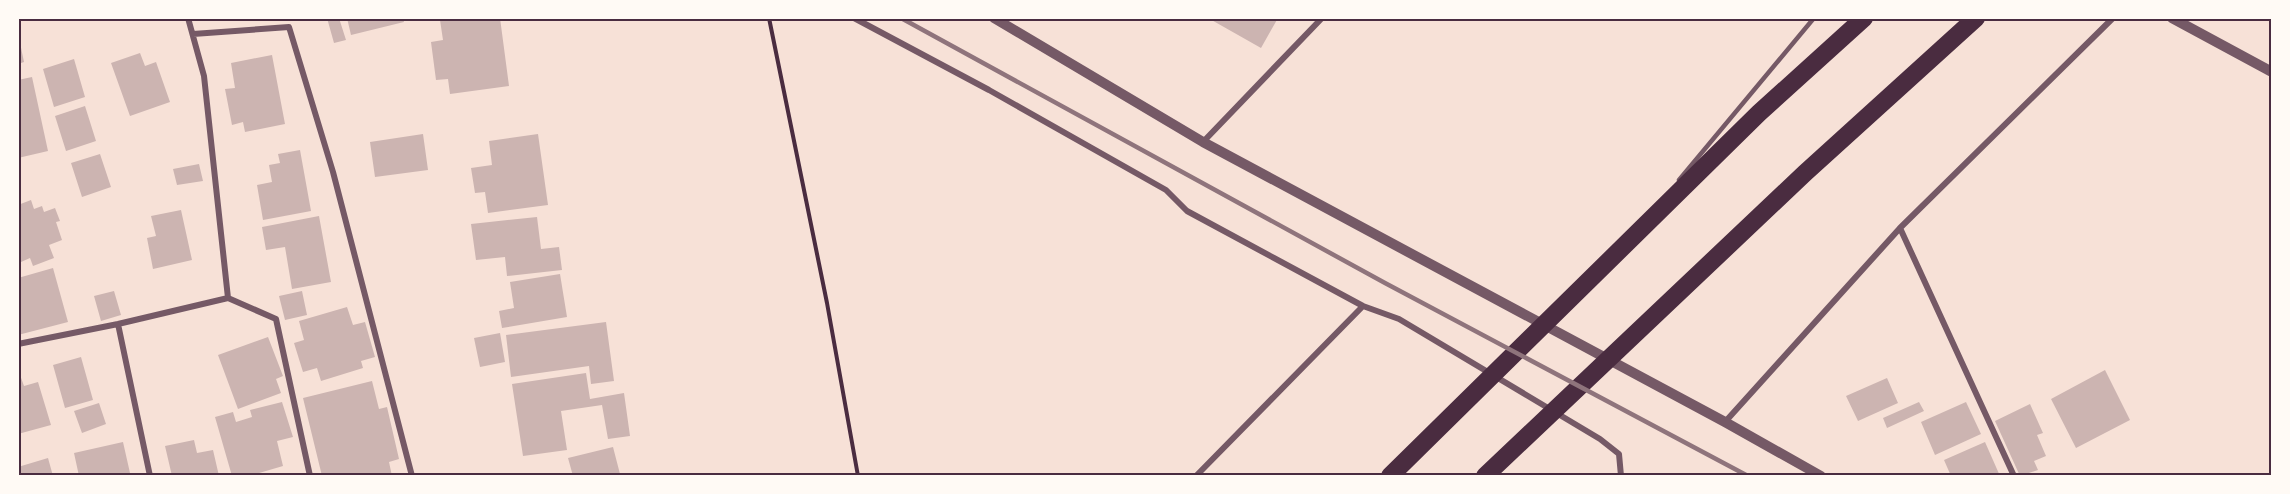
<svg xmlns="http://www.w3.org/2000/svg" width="2290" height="494" font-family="'Playfair Display',serif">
  <rect width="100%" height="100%" fill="#f7e1d7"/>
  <path fill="#ccb4b1" d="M 327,18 L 339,18 L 346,40 L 334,43 Z
    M 347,18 L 403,18 L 404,22 L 351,35 Z
    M 453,18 L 500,18 L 509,86 L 450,94 L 448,79 L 436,80 L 431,42 L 443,40 L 440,20 Z
    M 1208,18 L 1278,18 L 1261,48 Z
    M 19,38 L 24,62 L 18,64 L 18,39 Z
    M 140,53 L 145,66 L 156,62 L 170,102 L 130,116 L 111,63 Z
    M 272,55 L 285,124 L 245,132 L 243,122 L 232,125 L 225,89 L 235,88 L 231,63 Z
    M 74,59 L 85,97 L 54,107 L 43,69 Z
    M 32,77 L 48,151 L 18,158 L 18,80 Z
    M 85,106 L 96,141 L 66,151 L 55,116 Z
    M 423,134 L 428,170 L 375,177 L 370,142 Z
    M 538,134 L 548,205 L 488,213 L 485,192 L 475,193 L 471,168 L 492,165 L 489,141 Z
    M 300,150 L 311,211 L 263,220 L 257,185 L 272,182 L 269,165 L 280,163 L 278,154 Z
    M 100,154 L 111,187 L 82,197 L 71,163 Z
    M 199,164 L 203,181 L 177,185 L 173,169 Z
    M 31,200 L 34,209 L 42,206 L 44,212 L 55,208 L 60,221 L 56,222 L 62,240 L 49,245 L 54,258 L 33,266 L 30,258 L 21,262 L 18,254 L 18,205 Z
    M 181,210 L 192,260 L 153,269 L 147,238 L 156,236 L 151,216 Z
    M 319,216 L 331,282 L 292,289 L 285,247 L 266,250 L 262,227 Z
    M 537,217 L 541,249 L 559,247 L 562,270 L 507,276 L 505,257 L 476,260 L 471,224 Z
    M 53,268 L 68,322 L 18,335 L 18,278 Z
    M 560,274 L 567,317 L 502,328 L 499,311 L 514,308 L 510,282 Z
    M 114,291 L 121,315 L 101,321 L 94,296 Z
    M 302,291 L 307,315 L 285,320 L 279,296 Z
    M 347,307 L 353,325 L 365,322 L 375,357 L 361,361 L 363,368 L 321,381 L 317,368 L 303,372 L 294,343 L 304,340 L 299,321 Z
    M 606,322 L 614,381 L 591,384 L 589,366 L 511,377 L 506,335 Z
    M 500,333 L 505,362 L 480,367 L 474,338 Z
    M 268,337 L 283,376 L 276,379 L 281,393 L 238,409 L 218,355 Z
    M 81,357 L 93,400 L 65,408 L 53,365 Z
    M 2105,370 L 2130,420 L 2076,448 L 2051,399 Z
    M 586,373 L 590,399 L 624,393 L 630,436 L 608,439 L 602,405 L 561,411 L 567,450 L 523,456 L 512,384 Z
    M 20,375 L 24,386 L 38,382 L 51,425 L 18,434 L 18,376 Z
    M 1887,378 L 1898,403 L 1858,421 L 1846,396 Z
    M 372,381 L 379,409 L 387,407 L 399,459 L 389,462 L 392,476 L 322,476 L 303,398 Z
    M 282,402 L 293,437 L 277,441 L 283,466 L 249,476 L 232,476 L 215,417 L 233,412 L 236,422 L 252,417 L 250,410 Z
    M 1919,402 L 1924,411 L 1887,428 L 1883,418 Z
    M 1966,402 L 1981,434 L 1935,455 L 1921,422 Z
    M 99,403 L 106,424 L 82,433 L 74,411 Z
    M 2030,404 L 2043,433 L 2037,435 L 2046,456 L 2034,461 L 2038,470 L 2020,476 L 1995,421 Z
    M 194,440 L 197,453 L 213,450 L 219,476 L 172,476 L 165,446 Z
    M 123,442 L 130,473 L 116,476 L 79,476 L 74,453 Z
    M 1985,442 L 2000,476 L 1951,476 L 1944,460 Z
    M 613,447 L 620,474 L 573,476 L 568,458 Z
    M 48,458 L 53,476 L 18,476 L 18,467 Z"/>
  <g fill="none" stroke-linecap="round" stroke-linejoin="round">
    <path stroke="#4a2c40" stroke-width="4" d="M 769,18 L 827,303 L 858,476"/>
    <path stroke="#755966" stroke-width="4.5" d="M 1679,180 L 1814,18"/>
    <path stroke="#755966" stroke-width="6" d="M 188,18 L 204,76 L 228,298
      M 854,18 L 989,90 L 1166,190 L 1187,211 L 1363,306 L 1399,319 L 1600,439 L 1619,454 L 1621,476
      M 193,34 L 289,27 L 333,172 L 412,476
      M 1203,142 L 1322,18
      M 1900,228 L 2014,476
      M 118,324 L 150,476
      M 18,344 L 118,324 L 228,298 L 276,319 L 310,476
      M 1725,422 L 1900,228 L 2113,18
      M 1196,476 L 1363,306"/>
    <path stroke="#755966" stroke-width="10" d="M 994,18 L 1203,142 L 1725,422 L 1821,476
      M 2172,18 L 2272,72"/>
    <path stroke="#4a2c40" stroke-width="18" d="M 1390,476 L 1759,113 L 1864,18
      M 1485,476 L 1805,173 L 1976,18"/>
    <path stroke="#8f747c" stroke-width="4.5" d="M 901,18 L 1385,283 L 1748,476"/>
  </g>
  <rect width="2290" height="494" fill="none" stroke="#fffaf5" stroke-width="39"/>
  <rect x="20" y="20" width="2250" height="454" fill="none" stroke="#4a2c40" stroke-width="2"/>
</svg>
